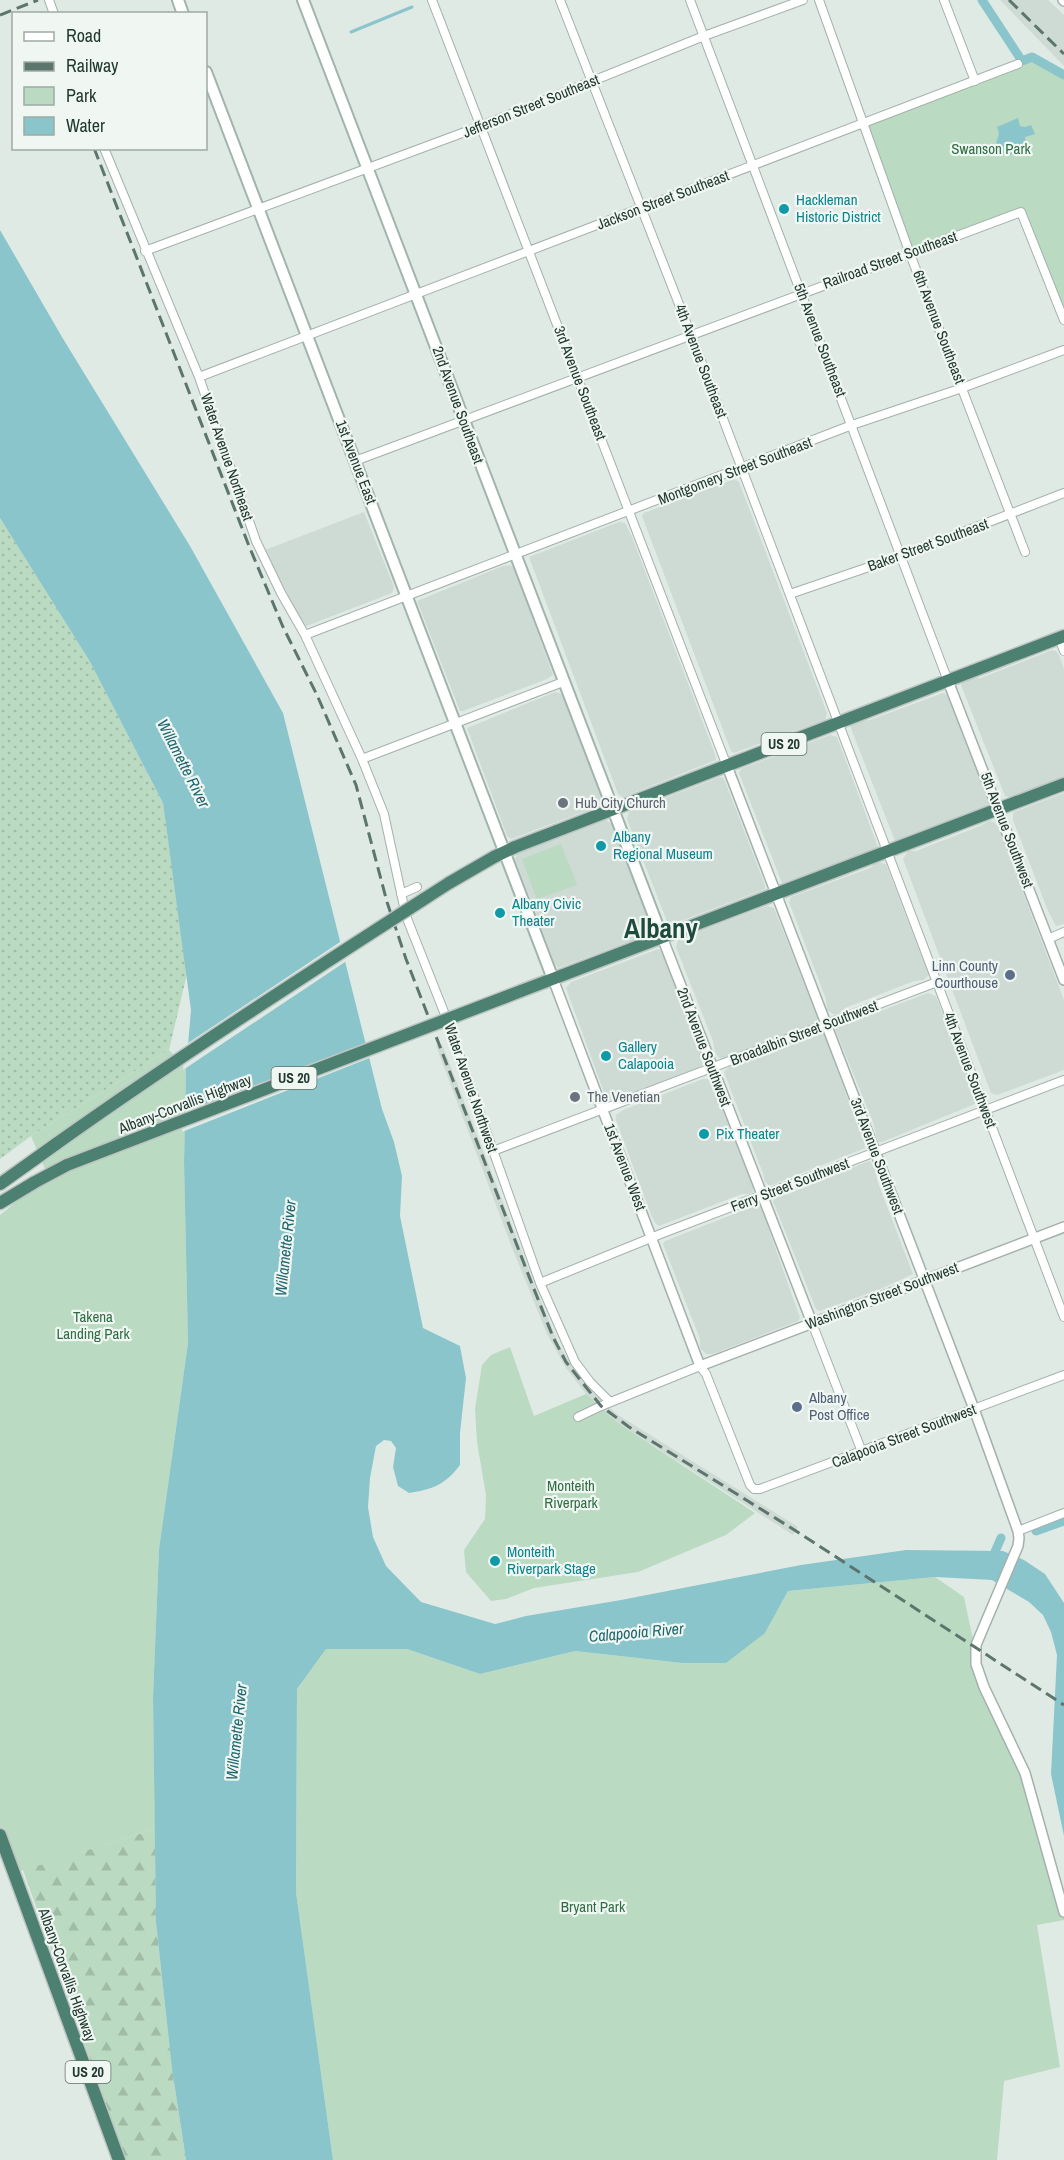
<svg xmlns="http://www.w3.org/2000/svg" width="1064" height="2160" font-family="'Archivo Narrow',sans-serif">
  <defs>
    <pattern id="grass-dots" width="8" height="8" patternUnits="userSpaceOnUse" patternTransform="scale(1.5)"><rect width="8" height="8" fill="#badac1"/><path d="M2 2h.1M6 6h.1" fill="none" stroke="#a0bca6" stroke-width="1.8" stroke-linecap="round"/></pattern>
    <pattern id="forest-firs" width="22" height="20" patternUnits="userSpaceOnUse" patternTransform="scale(1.5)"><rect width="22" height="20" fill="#badac1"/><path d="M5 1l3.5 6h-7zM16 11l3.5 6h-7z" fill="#a0bca6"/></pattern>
  </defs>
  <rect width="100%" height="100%" fill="#e0eae5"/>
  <path fill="#cedad4" d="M 1000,0 L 1048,0 L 1064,15 L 1064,66 Z
    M 734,479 L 739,482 L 827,713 L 825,720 L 734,753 L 731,751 L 642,516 L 644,513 Z
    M 364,512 L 394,587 L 392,593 L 304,627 L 265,550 Z
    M 619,522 L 625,523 L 632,537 L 715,754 L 716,760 L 623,797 L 618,794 L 529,557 Z
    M 510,565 L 514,568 L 553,675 L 547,679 L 463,711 L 460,711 L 417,601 L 503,566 Z
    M 1052,650 L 1056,651 L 1059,655 L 1064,669 L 1064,777 L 1009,797 L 1005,796 L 961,685 L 962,682 L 970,678 L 981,678 Z
    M 555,692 L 562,694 L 603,801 L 602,805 L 511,839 L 507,836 L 467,728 Z
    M 943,693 L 948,695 L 990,806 L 911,834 L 905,839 L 895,841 L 850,726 L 854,722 L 870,720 Z
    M 830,735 L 837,737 L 879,850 L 864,853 L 782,883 L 739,773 L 741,769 Z
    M 720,777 L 723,778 L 725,781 L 765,885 L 765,889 L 670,925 L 668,924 L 627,819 L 628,815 L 629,812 Z
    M 1064,793 L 1064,924 L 1056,926 L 1048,911 L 1013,820 L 1013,814 L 1014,812 Z
    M 606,820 L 613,825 L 653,929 L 652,933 L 558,968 L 555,964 L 515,859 L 517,854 Z
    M 989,821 L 994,822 L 998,827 L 1064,1000 L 1064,1070 L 997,1095 L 991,1093 L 903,859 L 908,851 L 916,851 L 980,826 Z
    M 877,862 L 886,864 L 923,960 L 928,967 L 929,975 L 923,980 L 914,981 L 863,1001 L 845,1008 L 838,1014 L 833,1014 L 827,1010 L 826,999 L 789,902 L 791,897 L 870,868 Z
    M 767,906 L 774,908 L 818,1019 L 812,1025 L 723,1059 L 719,1058 L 715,1052 L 713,1041 L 676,947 L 677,943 L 679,939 Z
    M 658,949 L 662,951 L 701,1054 L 702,1065 L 699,1068 L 621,1098 L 610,1100 L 606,1098 L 566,988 L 571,982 Z
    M 928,993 L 936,996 L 976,1101 L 975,1104 L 882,1142 L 878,1142 L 873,1122 L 835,1029 L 842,1024 L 846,1024 Z
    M 817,1033 L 824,1034 L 862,1138 L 864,1140 L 865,1148 L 769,1186 L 764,1180 L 764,1176 L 724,1072 L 729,1067 L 812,1038 Z
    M 442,1044 L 541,1301 L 559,1345 L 576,1371 L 594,1394 L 618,1415 L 798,1527 L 793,1535 L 618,1423 L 586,1394 L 566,1368 L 547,1334 L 511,1245 L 436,1046 Z
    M 703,1079 L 708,1079 L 712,1083 L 754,1188 L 753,1192 L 749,1194 L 742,1194 L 659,1226 L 655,1223 L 650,1212 L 616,1120 L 616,1115 L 623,1110 Z
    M 869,1161 L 874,1166 L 878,1183 L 913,1274 L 878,1290 L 819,1311 L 816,1309 L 773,1201 L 777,1196 L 786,1195 Z
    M 757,1205 L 760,1206 L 762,1210 L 800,1318 L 798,1321 L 713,1354 L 706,1354 L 700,1348 L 700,1339 L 663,1244 L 665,1241 Z"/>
  <path fill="url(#grass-dots)" d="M 0,518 L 89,660 L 163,803 L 187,974 L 169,1050 L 31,1136 L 0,1159 Z"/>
  <path fill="url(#forest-firs)" d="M 155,1829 L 156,1923 L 172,2069 L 186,2160 L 126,2160 L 23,1870 Z"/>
  <path fill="#badac1" d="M 1032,57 L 1064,75 L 1064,320 L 1021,212 L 910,254 L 862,124 Z
    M 561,844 L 577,885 L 537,899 L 522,859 Z
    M 169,1050 L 186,1068 L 184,1162 L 188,1343 L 159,1549 L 153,1697 L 155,1829 L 14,1873 L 0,1834 L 0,1215 L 48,1176 L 31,1136 Z
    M 510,1347 L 534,1416 L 586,1394 L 618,1423 L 755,1513 L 726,1535 L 638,1572 L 534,1588 L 506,1599 L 491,1601 L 466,1572 L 464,1550 L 485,1519 L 486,1495 L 477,1442 L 475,1409 L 482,1365 L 491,1355 Z
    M 935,1577 L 964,1597 L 975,1649 L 977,1669 L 1015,1752 L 1064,1912 L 1064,1920 L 1037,1925 L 1060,2067 L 1004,2081 L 997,2160 L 333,2160 L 296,1892 L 297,1689 L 326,1649 L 407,1649 L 480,1674 L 575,1651 L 682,1663 L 765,1633 L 788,1591 Z"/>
  <path fill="#8bc5cc" d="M 1018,118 L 1020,126 L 1025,127 L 1031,125 L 1035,134 L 1025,137 L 1026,143 L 1020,146 L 1015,153 L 1009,155 L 1003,154 L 996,143 L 999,134 L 997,127 Z
    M 0,230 L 62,337 L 190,546 L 283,713 L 382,1109 L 394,1142 L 402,1176 L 400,1216 L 423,1328 L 460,1346 L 466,1378 L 460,1433 L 460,1465 C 445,1485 433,1489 409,1493 L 398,1486 L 393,1467 L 396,1448 L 391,1441 L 384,1440 L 376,1446 L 370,1478 L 368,1507 L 373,1537 L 386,1566 L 421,1602 L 495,1624 L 526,1616 L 621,1600 L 801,1565 L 906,1550 L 1003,1551 L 1024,1560 L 1045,1574 L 1064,1603 L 1064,1836 L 1051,1774 L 1057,1655 L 1051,1632 L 1043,1615 L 1029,1602 L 992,1580 L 935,1577 L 788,1591 L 765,1633 L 726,1663 L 682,1663 L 575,1651 L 480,1674 L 407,1649 L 326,1649 L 297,1689 L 296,1892 L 333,2160 L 186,2160 L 172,2069 L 156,1923 L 153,1697 L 159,1549 L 188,1343 L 184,1162 L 186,1068 L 191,1010 L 163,803 L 89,660 L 0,518 Z"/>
  <path fill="#e0eae5" d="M 343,940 L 348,960 L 183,1070 L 185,1045 Z
    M 368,1042 L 372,1057 L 182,1132 L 182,1113 Z"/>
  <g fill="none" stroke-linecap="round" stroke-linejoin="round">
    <path stroke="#8bc5cc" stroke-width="3" d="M 351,32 L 412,7"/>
    <path stroke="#8bc5cc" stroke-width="9" d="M 982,0 L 1022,61 L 1032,57 L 1064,75
      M 1036,1531 L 1064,1521
      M 991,1561 L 1001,1538"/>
    <g stroke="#a3b1ab" stroke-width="10">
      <path id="minor" d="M 49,0 L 54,14
        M 432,0 L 727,766
        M 560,0 L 695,345 L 1064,1317
        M 690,0 L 948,681
        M 819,0 L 910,254 L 1025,552
        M 944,0 L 975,81
        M 104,148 L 199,377 L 256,541 L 281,593 L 305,635 L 362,759 L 384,814 L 406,916 L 444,1012 L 540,1283 L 575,1362 L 590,1382 L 610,1402
        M 145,251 L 481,126 L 704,36 L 803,0
        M 199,377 L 1018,64
        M 355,461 L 1021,212 L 1064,320
        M 790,594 L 901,556 L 1064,493
        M 305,635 L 852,425 L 962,388 L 1064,350
        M 1059,638 L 1064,651
        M 362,759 L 563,682
        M 401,894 L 417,887
        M 1048,939 L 1064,932
        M 493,1151 L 937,982
        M 540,1283 L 663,1233 L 1064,1080
        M 812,1323 L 862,1452
        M 578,1417 L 601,1406 L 700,1366 L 706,1374 L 750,1485 L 754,1489 L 760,1489 L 1064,1375
        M 1018,1531 L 1064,1513"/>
    </g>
    <g stroke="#a3b1ab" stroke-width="12">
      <path id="tertiary" d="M 1063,0 L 1064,1
        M 948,681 L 1064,980
        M 727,766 L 974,1409 L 1018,1531 L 1019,1538 L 1018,1546 L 976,1645 L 976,1664 L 984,1687 L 1025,1773 L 1064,1912
        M 662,937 L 812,1323
        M 553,979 L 700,1366 L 1064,1227"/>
    </g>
    <g stroke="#a0b5ac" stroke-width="14">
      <path id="secondary" d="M 178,0 L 183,14
        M 303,0 L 662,937
        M 206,72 L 553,979"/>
    </g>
    <g stroke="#bdc4c1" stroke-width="15">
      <path id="trunk" d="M 449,883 L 494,857 L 515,847 L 1064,636
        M 521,991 L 1064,784
        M 0,1184 L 56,1144
        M 0,1203 L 35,1182 L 67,1165
        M 0,1835 L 119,2160"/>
    </g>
    <use href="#minor" stroke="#fff" stroke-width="8"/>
    <use href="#tertiary" stroke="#fff" stroke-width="9"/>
    <use href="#secondary" stroke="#fff" stroke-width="10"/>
    <use href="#trunk" stroke="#4c8071" stroke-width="12"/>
    <path stroke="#5c756d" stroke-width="3" stroke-dasharray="12 6" stroke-linecap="butt" d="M 1009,0 L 1064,54
      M 0,15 L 38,0
      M 94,148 L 249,546 L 283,627 L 317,695 L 356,785 L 387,902 L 406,959 L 530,1279 L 553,1337 L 566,1362 L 601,1406 L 629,1427 L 796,1531 L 1064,1705"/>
    <g stroke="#bdc4c1" stroke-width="15" stroke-linecap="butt">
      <path id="trunk-bridge" d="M 56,1144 C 184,1053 317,968 449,883
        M 67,1165 L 521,991"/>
    </g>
    <use href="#trunk-bridge" stroke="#4c8071" stroke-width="12"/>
  </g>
  <g fill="#0f9aa8" stroke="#f0f7f3" stroke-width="2">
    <circle cx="784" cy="209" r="6"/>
    <circle cx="601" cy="846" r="6"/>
    <circle cx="500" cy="913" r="6"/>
    <circle cx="606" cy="1056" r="6"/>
    <circle cx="704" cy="1134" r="6"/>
    <circle cx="495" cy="1561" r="6"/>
  </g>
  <g fill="#6b7280" stroke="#f0f7f3" stroke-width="2">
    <circle cx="563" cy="803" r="6"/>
    <circle cx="575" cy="1097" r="6"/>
  </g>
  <g fill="#5c6f8a" stroke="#f0f7f3" stroke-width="2">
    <circle cx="1010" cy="975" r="6"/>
    <circle cx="797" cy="1407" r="6"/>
  </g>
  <g text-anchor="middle" stroke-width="4.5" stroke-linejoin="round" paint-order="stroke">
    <g fill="#f0f7f3" stroke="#60726b" stroke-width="1.5">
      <rect x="761.5" y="733" width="45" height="22" rx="4.5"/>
      <rect x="271.5" y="1067" width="45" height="22" rx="4.5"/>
      <rect x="65.5" y="2061" width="45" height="22" rx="4.5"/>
    </g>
    <g font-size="14" font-weight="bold" fill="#223931">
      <text x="784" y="749">US 20</text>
      <text x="294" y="1083">US 20</text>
      <text x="88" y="2077">US 20</text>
    </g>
    <g font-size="15" fill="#223931" stroke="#f0f7f3">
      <text transform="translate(531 106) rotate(-22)" y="5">Jefferson Street Southeast</text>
      <text transform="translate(663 200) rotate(-21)" y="5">Jackson Street Southeast</text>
      <text transform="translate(890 260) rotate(-20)" y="5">Railroad Street Southeast</text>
      <text transform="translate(939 327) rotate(69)" y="5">6th Avenue Southeast</text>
      <text transform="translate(820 340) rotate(69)" y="5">5th Avenue Southeast</text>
      <text transform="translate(701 361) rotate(69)" y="5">4th Avenue Southeast</text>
      <text transform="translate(580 383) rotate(69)" y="5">3rd Avenue Southeast</text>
      <text transform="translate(458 405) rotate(70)" y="5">2nd Avenue Southeast</text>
      <text transform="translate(227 457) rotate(71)" y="5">Water Avenue Northeast</text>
      <text transform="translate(356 462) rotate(69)" y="5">1st Avenue East</text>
      <text transform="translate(735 471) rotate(-21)" y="5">Montgomery Street Southeast</text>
      <text transform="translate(928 545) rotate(-20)" y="5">Baker Street Southeast</text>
      <text transform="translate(1007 830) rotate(69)" y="5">5th Avenue Southwest</text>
      <text transform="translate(804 1033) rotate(-21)" y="5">Broadalbin Street Southwest</text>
      <text transform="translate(704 1047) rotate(69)" y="5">2nd Avenue Southwest</text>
      <text transform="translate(970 1070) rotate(69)" y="5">4th Avenue Southwest</text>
      <text transform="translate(471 1088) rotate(71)" y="5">Water Avenue Northwest</text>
      <text transform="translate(185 1104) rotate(-21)" y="5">Albany-Corvallis Highway</text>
      <text transform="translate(877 1156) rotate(69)" y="5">3rd Avenue Southwest</text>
      <text transform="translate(625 1167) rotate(69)" y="5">1st Avenue West</text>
      <text transform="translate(790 1185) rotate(-21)" y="5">Ferry Street Southwest</text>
      <text transform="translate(882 1296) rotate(-21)" y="5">Washington Street Southwest</text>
      <text transform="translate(904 1436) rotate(-21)" y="5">Calapooia Street Southwest</text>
      <text transform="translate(67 1975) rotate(70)" y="5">Albany-Corvallis Highway</text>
    </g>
    <g font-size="15" fill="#2f6d44" stroke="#f0f7f3">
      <text x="991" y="154">Swanson Park</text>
      <text x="93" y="1322">Takena<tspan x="93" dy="17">Landing Park</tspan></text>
      <text x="571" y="1491">Monteith<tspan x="571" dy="17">Riverpark</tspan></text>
      <text x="593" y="1912">Bryant Park</text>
    </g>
    <g font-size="15" fill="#0d838f" stroke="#f0f7f3" text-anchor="start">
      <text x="796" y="205">Hackleman<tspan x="796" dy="17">Historic District</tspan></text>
      <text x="613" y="842">Albany<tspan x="613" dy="17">Regional Museum</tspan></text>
      <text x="512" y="909">Albany Civic<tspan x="512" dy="17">Theater</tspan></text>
      <text x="618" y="1052">Gallery<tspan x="618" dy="17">Calapooia</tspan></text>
      <text x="716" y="1139">Pix Theater</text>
      <text x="507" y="1557">Monteith<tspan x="507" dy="17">Riverpark Stage</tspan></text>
    </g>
    <g font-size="15" fill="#5b616d" stroke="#f0f7f3" text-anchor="start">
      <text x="575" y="808">Hub City Church</text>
      <text x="587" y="1102">The Venetian</text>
    </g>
    <g font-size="15" fill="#4e5e75" stroke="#f0f7f3" text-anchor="end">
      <text x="998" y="971">Linn County<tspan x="998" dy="17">Courthouse</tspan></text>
      <text x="809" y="1403" text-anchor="start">Albany<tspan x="809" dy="17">Post Office</tspan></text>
    </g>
    <g font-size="16" font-style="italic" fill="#206770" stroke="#f0f7f3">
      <text transform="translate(184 763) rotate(63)" y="6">Willamette River</text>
      <text transform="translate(285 1248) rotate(-84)" y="6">Willamette River</text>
      <text transform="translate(636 1632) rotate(-5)" y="6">Calapooia River</text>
      <text transform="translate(236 1732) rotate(-84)" y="6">Willamette River</text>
    </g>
    <g font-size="27" font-weight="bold" fill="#1f493d" stroke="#f0f7f3">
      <text x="661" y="938">Albany</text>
    </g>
  </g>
  <rect x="12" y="12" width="195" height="138" fill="#f0f7f3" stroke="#9eaba5" stroke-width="1.5"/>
  <rect x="24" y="32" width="30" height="9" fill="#ffffff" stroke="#9eaba5" stroke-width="1.5"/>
  <text x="66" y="42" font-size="18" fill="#223931">Road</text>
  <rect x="24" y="62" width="30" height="9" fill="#5c756d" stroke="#9eaba5" stroke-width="1.5"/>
  <text x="66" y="72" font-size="18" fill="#223931">Railway</text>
  <rect x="24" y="87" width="30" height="18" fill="#badac1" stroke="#9eaba5" stroke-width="1.5"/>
  <text x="66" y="102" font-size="18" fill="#223931">Park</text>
  <rect x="24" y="117" width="30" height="18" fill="#8bc5cc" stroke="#9eaba5" stroke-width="1.5"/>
  <text x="66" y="132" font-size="18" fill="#223931">Water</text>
</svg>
